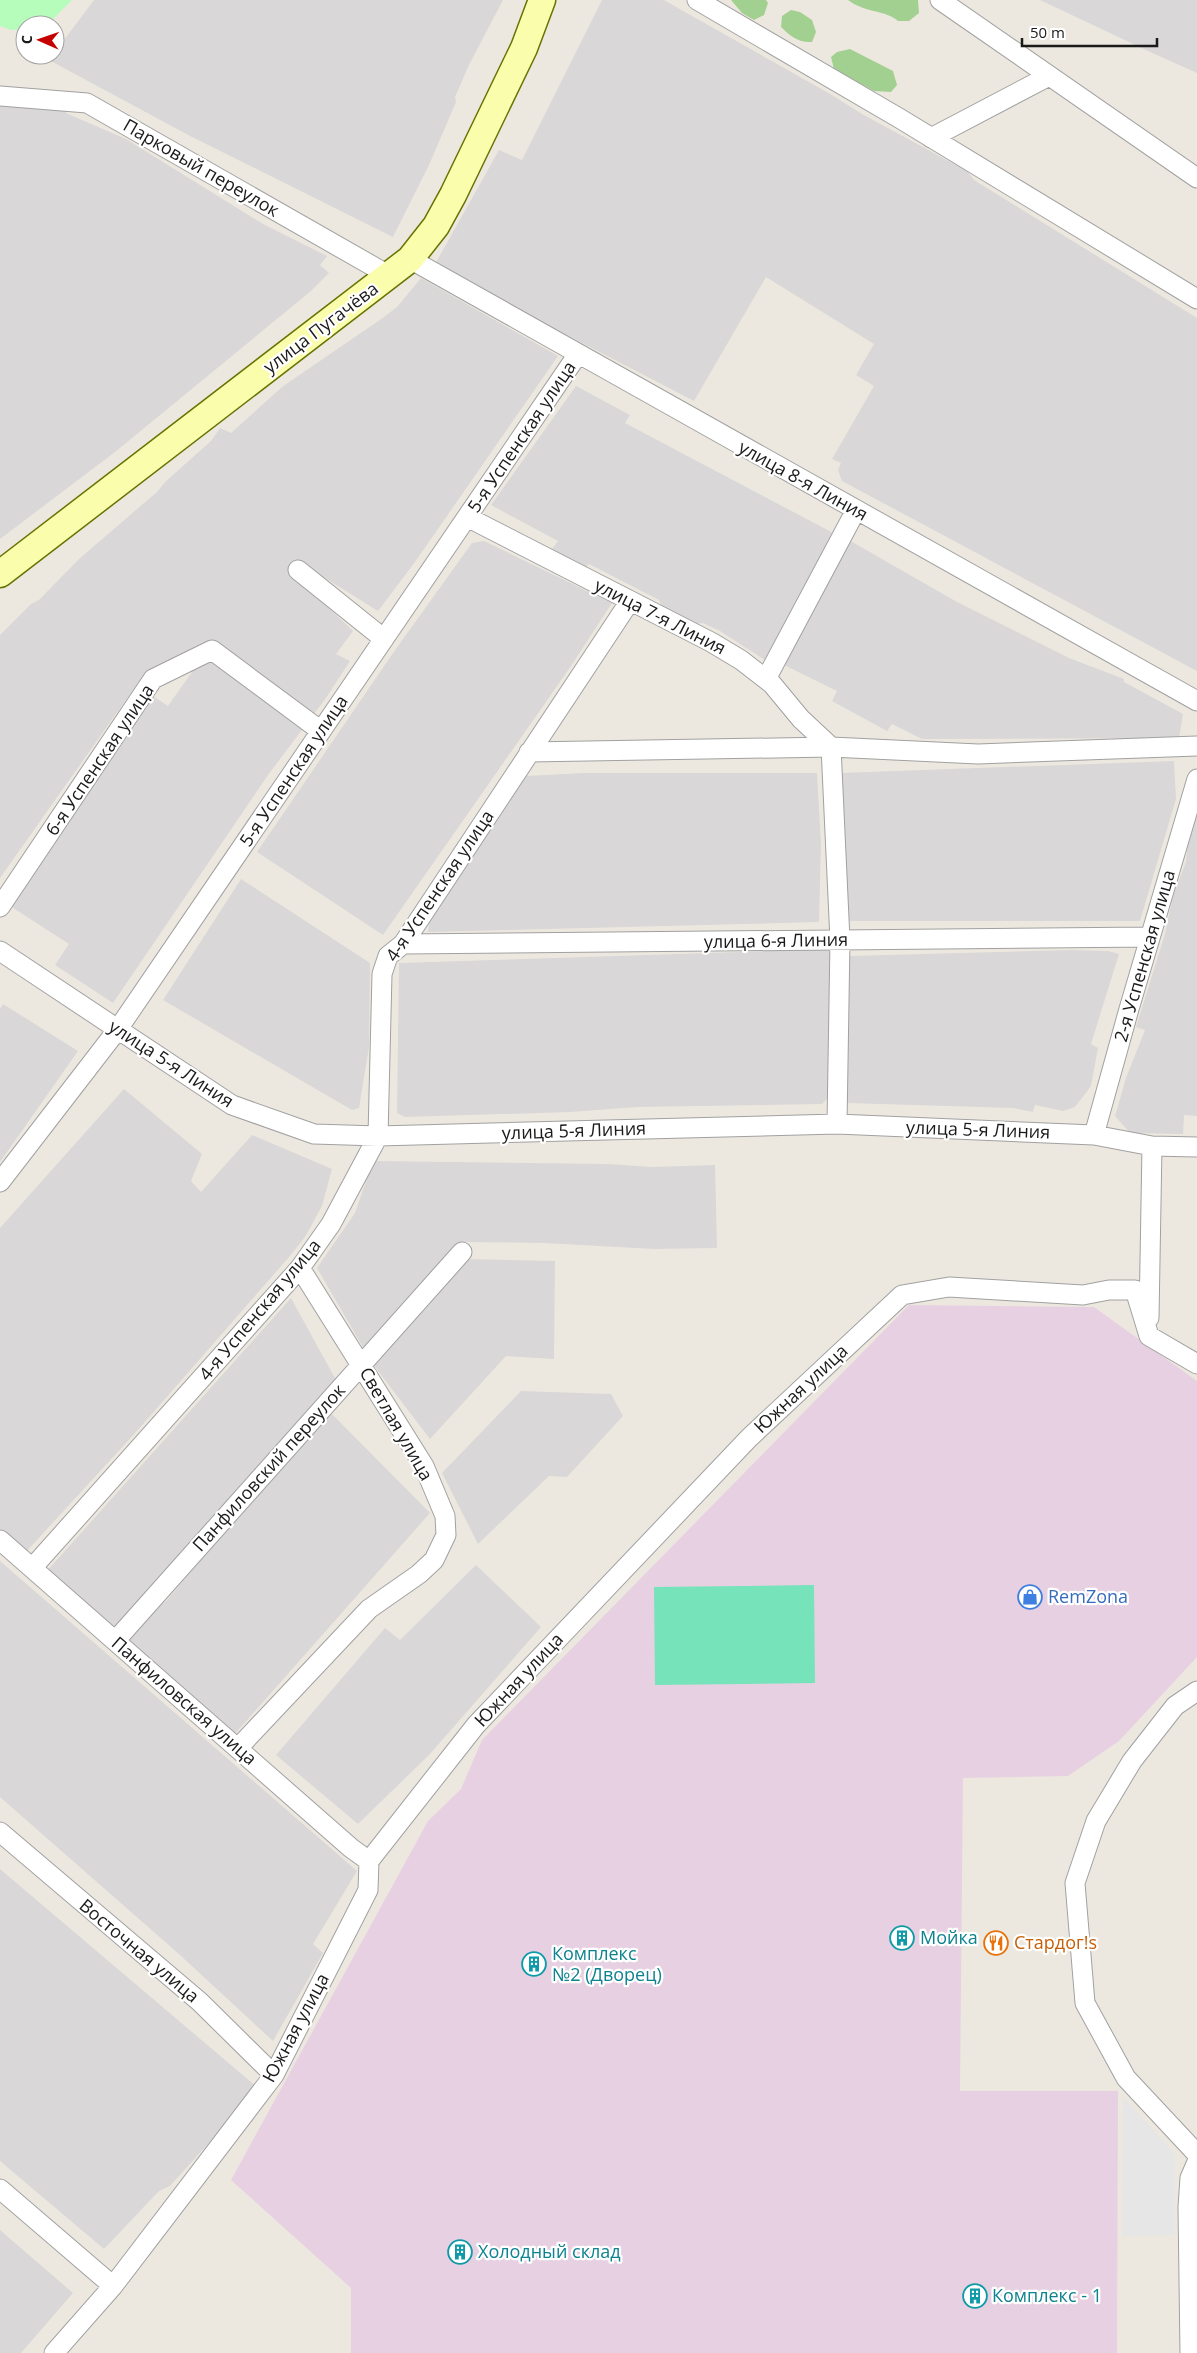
<svg xmlns="http://www.w3.org/2000/svg" width="1197" height="2353" font-family="'Open Sans',sans-serif">
  <rect width="100%" height="100%" fill="#ede8df"/>
  <path fill="#d9d7d7" d="M 94,0 L 503,0 L 469,65 L 455,97 L 456,102 L 429,165 L 393,237 L 190,136 L 49,60 Z
    M 602,0 L 664,0 L 669,3 L 832,95 L 862,114 L 967,171 L 974,180 L 1197,318 L 1197,671 L 842,481 L 838,470 L 841,463 L 832,459 L 874,386 L 856,375 L 874,344 L 766,277 L 694,401 L 434,266 L 499,150 L 522,160 Z
    M 1040,0 L 1197,0 L 1197,73 L 1148,51 Z
    M 56,105 L 68,114 L 126,139 L 263,224 L 327,256 L 320,265 L 329,273 L 311,291 L 115,452 L 0,539 L 0,106 Z
    M 421,278 L 558,356 L 415,562 L 378,611 L 301,563 L 291,572 L 353,631 L 336,654 L 350,661 L 326,698 L 268,775 L 113,1003 L 55,965 L 69,944 L 10,906 L 114,746 L 119,748 L 153,696 L 168,706 L 192,672 L 176,660 L 142,677 L 0,878 L 0,635 L 31,604 L 39,600 L 79,559 L 158,491 L 165,482 L 211,441 L 220,428 L 231,433 L 282,387 L 384,317 L 397,307 Z
    M 576,386 L 630,415 L 625,423 L 837,535 L 768,662 L 720,631 L 703,623 L 696,624 L 662,607 L 659,600 L 589,564 L 585,568 L 552,549 L 558,541 L 491,505 Z
    M 847,539 L 957,602 L 1069,658 L 1124,679 L 1124,682 L 1183,714 L 1179,738 L 922,739 L 892,724 L 887,731 L 832,701 L 837,691 L 784,665 Z
    M 484,541 L 612,603 L 571,666 L 383,935 L 257,852 L 393,653 L 472,543 Z
    M 1174,761 L 1176,799 L 1140,921 L 847,921 L 840,773 Z
    M 585,773 L 817,773 L 821,843 L 819,922 L 428,932 L 430,916 L 525,776 Z
    M 1197,810 L 1197,1116 L 1184,1115 L 1183,1134 L 1130,1133 L 1115,1116 L 1126,1078 L 1145,1030 L 1136,1027 L 1165,934 L 1173,896 L 1186,862 L 1188,843 Z
    M 241,879 L 370,963 L 369,1047 L 359,1108 L 352,1110 L 163,1000 Z
    M 830,949 L 830,1096 L 822,1104 L 638,1107 L 570,1112 L 405,1117 L 397,1113 L 399,963 Z
    M 1071,950 L 1108,951 L 1119,954 L 1091,1044 L 1098,1048 L 1091,1086 L 1075,1107 L 1063,1111 L 1035,1105 L 1033,1112 L 1013,1108 L 847,1103 L 849,956 Z
    M 3,1004 L 78,1051 L 0,1162 L 0,1009 Z
    M 124,1089 L 202,1154 L 191,1181 L 201,1192 L 252,1135 L 332,1169 L 322,1206 L 305,1237 L 289,1257 L 137,1431 L 25,1553 L 0,1530 L 0,1228 Z
    M 373,1161 L 608,1164 L 652,1167 L 715,1165 L 717,1248 L 654,1249 L 544,1243 L 458,1242 L 364,1349 L 317,1268 L 355,1213 Z
    M 466,1259 L 555,1261 L 554,1359 L 506,1356 L 430,1439 L 372,1363 Z
    M 291,1298 L 336,1380 L 114,1630 L 47,1571 Z
    M 521,1391 L 611,1394 L 623,1416 L 567,1477 L 549,1476 L 478,1544 L 442,1473 Z
    M 329,1411 L 430,1513 L 234,1735 L 126,1637 L 167,1600 L 272,1475 Z
    M 0,1561 L 357,1871 L 313,1944 L 323,1953 L 273,2041 L 180,1955 L 0,1797 Z
    M 476,1565 L 541,1627 L 429,1755 L 358,1824 L 276,1755 L 385,1628 L 400,1640 Z
    M 0,1869 L 258,2088 L 170,2186 L 159,2191 L 104,2249 L 0,2161 Z
    M 0,2230 L 73,2293 L 21,2353 L 0,2353 Z"/>
  <path fill="#e7d0e2" d="M 909,1305 L 1094,1307 L 1197,1381 L 1197,1657 L 1119,1741 L 1068,1776 L 963,1778 L 960,2091 L 1118,2091 L 1117,2353 L 351,2353 L 351,2288 L 231,2180 L 428,1821 L 461,1789 L 482,1740 Z"/>
  <path fill="#a2d090" d="M 731,0 L 766,0 L 768,3 L 764,15 L 754,20 L 742,13 Z
    M 848,0 L 918,0 L 919,13 L 909,21 L 898,21 C 886,10 865,13 848,0 Z
    M 791,10 L 800,12 L 812,20 L 816,32 L 812,42 C 799,43 790,36 781,27 L 782,16 Z
    M 850,49 L 893,71 L 897,85 L 891,92 L 874,91 L 834,69 L 831,57 L 837,52 Z"/>
  <path fill="#b6fdbc" d="M 0,0 L 72,0 L 47,25 L 25,25 L 25,29 L 11,30 L 0,26 Z"/>
  <path fill="#76e3ba" d="M 814,1585 L 815,1683 L 655,1685 L 654,1587 Z"/>
  <path fill="#e6e6e6" d="M 1123,2097 L 1175,2154 L 1175,2235 L 1122,2236 Z"/>
  <g fill="none" stroke-linecap="round" stroke-linejoin="round">
    <g stroke="#a1a1a1" stroke-width="21">
      <path id="street" d="M 697,0 L 899,118 L 1197,299
        M 940,0 L 1197,178
        M 0,96 L 87,103 L 390,276
        M 931,138 L 1049,76
        M 410,259 L 1197,701
        M 467,517 L 711,642 L 741,660 L 772,684 L 801,719 L 831,747 L 840,940 L 837,1124
        M 298,570 L 384,639
        M 766,679 L 856,510
        M 529,752 L 831,747 L 978,754 L 1197,746
        M 0,907 L 153,679 L 212,650 L 321,731
        M 403,944 L 1149,937
        M 0,951 L 232,1105 L 314,1134 L 378,1136 L 837,1124 L 1094,1135 L 1152,1146 L 1197,1147
        M 1094,1135 L 1129,1009 L 1197,779
        M 0,1182 L 118,1029 L 578,354
        M 1149,1318 L 1152,1146
        M 1149,1336 L 1197,1364
        M 0,1540 L 351,1848 L 369,1861
        M 33,1567 L 300,1268 L 331,1224 L 378,1136 L 382,974 L 388,956 L 403,944 L 630,601
        M 116,1640 L 462,1252
        M 1197,1691 L 1175,1706 L 1132,1761 L 1096,1821 L 1075,1883 L 1085,2003 L 1126,2078 L 1197,2154
        M 238,1748 L 369,1609 L 419,1574 L 434,1560 L 446,1535 L 445,1516 L 424,1466 L 300,1268
        M 0,1832 L 200,2002 L 274,2075
        M 0,2189 L 113,2286
        M 54,2353 L 113,2286 L 274,2075 L 368,1890 L 369,1861 L 476,1725 L 749,1438 L 902,1295 L 949,1287 L 1083,1295 L 1109,1290 L 1135,1290 L 1149,1336
        M 1190,2353 L 1188,2207 L 1190,2178 L 1197,2162"/>
    </g>
    <g stroke="#667300" stroke-width="29">
      <path id="secondary" d="M 0,574 L 410,259 L 436,226 L 453,195 L 524,48 L 542,0"/>
    </g>
    <use href="#street" stroke="#fff" stroke-width="19"/>
    <use href="#secondary" stroke="#f9fdac" stroke-width="26"/>
  </g>
  <defs>
    <g id="shop-ring" transform="scale(1.25)"><circle r="9.5" fill="#fff" stroke="#3f7fe0" stroke-width="1.5"/><path d="M-5-2.5h2.3a2.7 3.5 0 0 1 5.4 0H5L5.5 6h-11ZM-1.5-2.5h3a1.5 2.3 0 0 0-3 0Z" fill="#3f7fe0"/></g>
    <g id="building-ring" transform="scale(1.25)"><circle r="9.5" fill="#fff" stroke="#0f9aa8" stroke-width="1.5"/><path d="M-4-6H4V6H1V3H-1V6H-4ZM-2.5-4.3h1.7v1.8h-1.7ZM.8-4.3h1.7v1.8H.8ZM-2.5-1h1.7V.8h-1.7ZM.8-1h1.7V.8H.8Z" fill="#0f9aa8"/></g>
    <g id="restaurant-ring" transform="scale(1.25)"><circle r="9.5" fill="#fff" stroke="#e8710a" stroke-width="1.5"/><path d="M-5-6h1v4h1v-4h1v4h1v-4h1v5L-1.5 .5V6h-2V.5L-5-1ZM5-6V6H3V1.5H1.5Q1.5-4 5-6Z" fill="#e8710a"/></g>
  </defs>
  <g fill-rule="evenodd">
    <use href="#shop-ring" x="1030" y="1597"/>
    <use href="#building-ring" x="902" y="1938"/>
    <use href="#restaurant-ring" x="996" y="1943"/>
    <use href="#building-ring" x="534" y="1964"/>
    <use href="#building-ring" x="460" y="2252"/>
    <use href="#building-ring" x="975" y="2296"/>
  </g>
  <g text-anchor="middle" stroke-width="4.5" stroke-linejoin="round" paint-order="stroke">
    <g font-size="18" fill="#1a1a1a" stroke="#fff">
      <text transform="translate(201 168) rotate(30)" y="6">Парковый переулок</text>
      <text transform="translate(321 328) rotate(-37)" y="6">улица Пугачёва</text>
      <text transform="translate(522 437) rotate(-56)" y="6">5-я Успенская улица</text>
      <text transform="translate(803 481) rotate(29)" y="6">улица 8-я Линия</text>
      <text transform="translate(660 617) rotate(27)" y="6">улица 7-я Линия</text>
      <text transform="translate(100 760) rotate(-56)" y="6">6-я Успенская улица</text>
      <text transform="translate(294 771) rotate(-56)" y="6">5-я Успенская улица</text>
      <text transform="translate(440 886) rotate(-56)" y="6">4-я Успенская улица</text>
      <text transform="translate(776 941) rotate(-1)" y="6">улица 6-я Линия</text>
      <text transform="translate(1145 956) rotate(-74)" y="6">2-я Успенская улица</text>
      <text transform="translate(171 1064) rotate(33)" y="6">улица 5-я Линия</text>
      <text transform="translate(978 1130) rotate(2)" y="6">улица 5-я Линия</text>
      <text transform="translate(574 1131) rotate(-2)" y="6">улица 5-я Линия</text>
      <text transform="translate(260 1310) rotate(-50)" y="6">4-я Успенская улица</text>
      <text transform="translate(801 1389) rotate(-43)" y="6">Южная улица</text>
      <text transform="translate(396 1424) rotate(60)" y="6">Светлая улица</text>
      <text transform="translate(269 1468) rotate(-48)" y="6">Панфиловский переулок</text>
      <text transform="translate(519 1680) rotate(-47)" y="6">Южная улица</text>
      <text transform="translate(184 1701) rotate(41)" y="6">Панфиловская улица</text>
      <text transform="translate(139 1951) rotate(40)" y="6">Восточная улица</text>
      <text transform="translate(296 2028) rotate(-62)" y="6">Южная улица</text>
    </g>
    <g font-size="18" fill="#366cbe" stroke="#fff" text-anchor="start">
      <text x="1048" y="1603">RemZona</text>
    </g>
    <g font-size="18" fill="#0d838f" stroke="#fff" text-anchor="start">
      <text x="920" y="1944">Мойка</text>
      <text x="552" y="1960">Комплекс<tspan x="552" dy="21">№2 (Дворец)</tspan></text>
      <text x="478" y="2258">Холодный склад</text>
      <text x="992" y="2302">Комплекс - 1</text>
    </g>
    <g font-size="18" fill="#c56008" stroke="#fff" text-anchor="start">
      <text x="1014" y="1949">Стардог!s</text>
    </g>
  </g>
  <g transform="translate(40 40) rotate(272)"><circle r="24" fill="#ffffff" stroke="#a3a3a3"/>
  <path d="M0-4L9 19L0 12L-9 19Z" fill="#c50100"/>
  <text y="-8" font-size="14" font-weight="bold" text-anchor="middle" fill="#1a1a1a">С</text>
  </g>
  <path d="M1022 38v8h135v-8" fill="none" stroke="#1a1a1a" stroke-width="2.5"/>
  <text x="1030" y="38" font-size="15" fill="#1a1a1a" stroke="#ffffff" stroke-width="4" paint-order="stroke">50 m</text>
</svg>
